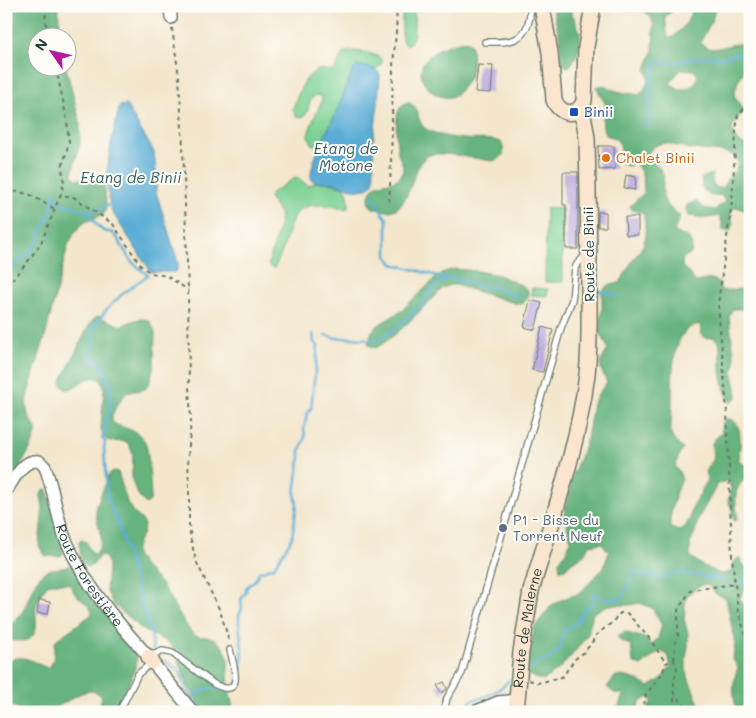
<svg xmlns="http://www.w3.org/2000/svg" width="756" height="718" font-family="Mali,sans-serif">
  <rect width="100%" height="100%" fill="#fdfcf7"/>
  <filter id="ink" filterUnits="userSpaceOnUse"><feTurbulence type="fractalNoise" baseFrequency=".02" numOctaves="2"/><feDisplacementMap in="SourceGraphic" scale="10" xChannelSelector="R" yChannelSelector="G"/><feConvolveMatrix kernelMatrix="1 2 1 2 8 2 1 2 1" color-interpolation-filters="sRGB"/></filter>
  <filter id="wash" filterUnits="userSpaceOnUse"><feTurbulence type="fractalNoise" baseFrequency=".0096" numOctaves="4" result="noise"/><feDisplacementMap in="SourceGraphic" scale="20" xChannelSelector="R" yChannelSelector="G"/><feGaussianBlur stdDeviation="1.12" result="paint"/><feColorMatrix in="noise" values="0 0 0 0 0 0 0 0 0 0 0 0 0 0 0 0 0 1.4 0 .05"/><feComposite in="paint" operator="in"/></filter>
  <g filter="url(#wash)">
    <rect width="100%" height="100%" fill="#f3e6cc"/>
    <path fill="#7ed194" stroke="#4e8764" d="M 402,6 L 414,6 L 414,35 L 410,43 L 407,45 L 404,43 L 402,40 Z
      M 350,51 C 359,51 396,55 376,69 L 362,66 L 357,66 L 352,73 L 338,108 L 322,143 L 317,145 L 313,145 L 308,136 L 310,128 L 322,100 L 321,96 L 317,95 C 303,100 314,119 297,117 L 294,112 L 293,108 C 298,95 304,75 318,70 C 324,68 329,72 334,71 L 343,53 Z
      M 296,177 L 300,179 L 308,186 L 316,182 L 326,182 L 344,187 L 348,194 L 349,206 L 346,209 C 334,207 320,203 308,206 C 290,209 287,240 281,254 C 279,259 277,263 274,268 L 270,267 L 268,265 C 271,254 282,223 280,214 C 278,207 271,204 269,197 L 272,193 Z
      M 562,208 L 563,282 L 545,282 L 546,209 Z
      M 532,288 L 548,289 L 547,296 L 531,295 Z"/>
    <path fill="#66b37e" stroke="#427859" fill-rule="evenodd" d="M 6,6 L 58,6 L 61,37 L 38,38 L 38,68 L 66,68 L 80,122 L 80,143 L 72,174 C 74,177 74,178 78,179 C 82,179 86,176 90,176 C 103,174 105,184 105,194 C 106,201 107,208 104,214 L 83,223 L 75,232 L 68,245 L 45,337 L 27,396 C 26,403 26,412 30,419 C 32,422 35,425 36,429 C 39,440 13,477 6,488 Z
      M 552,6 L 569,6 C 576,24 585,34 577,54 C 574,59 573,64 568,67 L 565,66 L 562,63 L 559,34 Z
      M 620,6 L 672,6 L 673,11 L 665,16 L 668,38 L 672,38 C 678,32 688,24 690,15 C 691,12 691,9 691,6 L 716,6 L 712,20 L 700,43 C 702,44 704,46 706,47 C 719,53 735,39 750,45 L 750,68 C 739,73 737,84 734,95 L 745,111 L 738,118 L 732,127 L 734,137 L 743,145 L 750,142 L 750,213 L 737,207 L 731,210 L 733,226 L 729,232 L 722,230 L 722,222 L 719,216 L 708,218 L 689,216 L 686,210 L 687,205 L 696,201 L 704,208 L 715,210 L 725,201 L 721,195 L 711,196 C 703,191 701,187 702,178 L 712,174 L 712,181 L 716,188 L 722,188 L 728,179 L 736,170 L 738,162 L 733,155 L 724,152 L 690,149 L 666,143 L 659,144 L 653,147 L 648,153 C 651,161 658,165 662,172 C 664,175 664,179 663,183 C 662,203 665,204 680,216 L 674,231 L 681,235 L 688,237 L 692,246 L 691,254 L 683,257 L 682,266 C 688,271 691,277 696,282 L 712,279 L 720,283 L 720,290 C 730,291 740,290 748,285 L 748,277 L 750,273 L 750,307 L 742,309 L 732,309 L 729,317 L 735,362 L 733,374 L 736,389 L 737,397 L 731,403 C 726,395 722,381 721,371 C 720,361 721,352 719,342 L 713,337 L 705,338 L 701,333 L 700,324 C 668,328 673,382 672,406 C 672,411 670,431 671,434 C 672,439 679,445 683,449 L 679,455 L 675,467 L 679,471 L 682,480 L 676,491 L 674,501 L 672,507 L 670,519 L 670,528 L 679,531 L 685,527 L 690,519 L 692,508 L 707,481 L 706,472 L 714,458 L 712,443 L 716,438 L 722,433 L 721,426 L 725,419 C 746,417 739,448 739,462 L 745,465 L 750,464 L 750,475 C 732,487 735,499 738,519 L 734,521 L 731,507 L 728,501 L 731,488 L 728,480 L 717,485 L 698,519 L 695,532 L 690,544 L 690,556 L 701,565 L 721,574 L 732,572 L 733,563 L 739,557 L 745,567 L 750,569 L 750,587 L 743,591 L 740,599 C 748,607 745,616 750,626 L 750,712 L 739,712 L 736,710 C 733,695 732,681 738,668 L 733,659 L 735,643 L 726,598 L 716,594 L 711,587 L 705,584 L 696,588 L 687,596 L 685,604 L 685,613 L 684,619 L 688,634 L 688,646 L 686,658 L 686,669 L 689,680 L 699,704 L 705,712 L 647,712 L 652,701 L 649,697 L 641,701 L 635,712 L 612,712 L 619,706 L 623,694 L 614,693 L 607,687 L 616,676 C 628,676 639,680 649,687 L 660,680 L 671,667 L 668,655 L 660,651 L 641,666 L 633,662 L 631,645 L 622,642 L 617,636 L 625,632 L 647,639 L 651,646 L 658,638 L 662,625 L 652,608 L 640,603 L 629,605 L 608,605 L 593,613 L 588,634 L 573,654 L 558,670 L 544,680 L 535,678 L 525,672 L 526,661 L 532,643 L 534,628 L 551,606 L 563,599 L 580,593 L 604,567 L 609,552 L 602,543 L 589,545 L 583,556 L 572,562 L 565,569 L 560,570 L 559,562 L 566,552 L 571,540 L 564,516 L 572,477 L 587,439 L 593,404 L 600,391 L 607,383 L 601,369 L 600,363 L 608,349 C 606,343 599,333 599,327 C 599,322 601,317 602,311 C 603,295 597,285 620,283 L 631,263 L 643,246 L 646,235 L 644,215 L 641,212 L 632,210 L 630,206 L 644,193 C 644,182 643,170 634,162 L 629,166 L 622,164 L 620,144 L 615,138 L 606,135 C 600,124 603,117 606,105 L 596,87 L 604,85 L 616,91 L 639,95 L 644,90 L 649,79 L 646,69 L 653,51 L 654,26 L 651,17 L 643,10 L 630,11 L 622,9 ZM 681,69 L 694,70 L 698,76 L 695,84 L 686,89 L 680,89 L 670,84 L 673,79 Z
      M 467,41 L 471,44 C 474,63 474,72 462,88 C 459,92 455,96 450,97 C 434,100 415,79 423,64 C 426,58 432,54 437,50 C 447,45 456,42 467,41 Z
      M 407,102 C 425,108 411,124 432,132 C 442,136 453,138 463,139 C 476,140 489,138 501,142 C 506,154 504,158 492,161 C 480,159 436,150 427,156 C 411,166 411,211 388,211 C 386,211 383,210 381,210 C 374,209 371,208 368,202 C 369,198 370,191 373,188 C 381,179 404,186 403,167 C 403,163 399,158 398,153 C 396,143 395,118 399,110 C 401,106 403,104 407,102 Z
      M 455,269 L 477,271 L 499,275 L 523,286 L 528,290 L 528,298 L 523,303 L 518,304 L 456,285 L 450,285 L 443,288 C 421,309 401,333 376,348 L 370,346 L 368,342 L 372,331 L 380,324 L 401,311 L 441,273 Z
      M 98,316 L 121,326 C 131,322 139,316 150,321 L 155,332 L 154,365 L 149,384 L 145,389 L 126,393 C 91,438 131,417 145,442 C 149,450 150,484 151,495 L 150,501 L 146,504 C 139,498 132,486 132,476 C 132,463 136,454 127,442 C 114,439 105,448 101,428 L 104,388 L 101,380 C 83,369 68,404 61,382 L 87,329 L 93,320 Z
      M 114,471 L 118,472 L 127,502 L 133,512 L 141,519 L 144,523 L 143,533 L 138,541 L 135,552 C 140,565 152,574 161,584 C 170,596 176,611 185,623 C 187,626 189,630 192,633 C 202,642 211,629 224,649 C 231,660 227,663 228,674 C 228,687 231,700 234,712 L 204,712 L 188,686 L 175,651 L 169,643 L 143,630 L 113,604 L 106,590 L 108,569 L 108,562 L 104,556 L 100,555 L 97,559 L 93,565 L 87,567 L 82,561 L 79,545 L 79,542 L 82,540 L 86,542 L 92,553 L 95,554 C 109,538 94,524 96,506 L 110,473 Z
      M 45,489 L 47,490 L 64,549 L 63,554 L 60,556 L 46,556 L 43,553 L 39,546 L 43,507 L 41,496 L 42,491 Z
      M 69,566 L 73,566 L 137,653 C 138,674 122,693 115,712 L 97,712 L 102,697 C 88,678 61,710 45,712 C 32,713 19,708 6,705 L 6,663 C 22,651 33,663 48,668 C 57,661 52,649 56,640 L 91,615 L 92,612 L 89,606 L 75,594 L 71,585 L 67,583 L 50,583 C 44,588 38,597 36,606 C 34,617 41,631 29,639 C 23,643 13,639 6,642 L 6,627 C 13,623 18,618 23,611 C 29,600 34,577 46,571 C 52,568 62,569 69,566 Z"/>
    <path fill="#5badd6" stroke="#3d7585" d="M 357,66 C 365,66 377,67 380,75 L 378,103 L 373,144 L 374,180 C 367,198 346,186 333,183 C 328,182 319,183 314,181 C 311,180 311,179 311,175 C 310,161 332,123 338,108 C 344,95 348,81 354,68 Z
      M 126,105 L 154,152 L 156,170 L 156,192 L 178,262 L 178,266 L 176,272 L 151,272 L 112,212 L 110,205 L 106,177 L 112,137 L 119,109 L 120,106 Z"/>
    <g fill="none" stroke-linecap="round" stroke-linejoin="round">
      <path stroke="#5badd6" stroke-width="2.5" d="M 643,127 L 649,121 L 650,101 L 647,97 L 651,95 L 650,86 L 657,60 L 664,63 L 678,62 L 693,58 L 708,57 L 719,58 L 750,51
        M 373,196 L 383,214 L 387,219 L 387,256 L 393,264 L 445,278
        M 88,212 L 96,224 L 103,231 L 113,233 L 118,239 L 123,248 L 132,262 L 148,275 C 133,285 119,296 107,309 C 102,315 99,323 92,328 L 93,339 L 90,357 L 104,368 L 108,383 L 113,387 L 110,393 L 111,410 L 107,415 L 104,436 L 102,438 L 105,442 L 104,449 L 107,494 L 109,502 L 119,526 L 151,634 L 153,650
        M 596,269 L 598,257
        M 6,278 L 20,260 L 25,257 L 39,240 L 40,232 L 51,213 L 53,194 L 64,205 L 76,207 L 88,212 L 110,205
        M 595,290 L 620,296
        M 325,335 L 336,338 L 353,338 L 378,340 L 394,329 L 409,317 L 414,311 L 420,308 L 428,295 L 437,284 L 441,283 L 446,278 L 454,278 L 461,281 L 463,281 L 483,286 L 497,288 L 503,291 L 518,296
        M 741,581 L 750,580
        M 157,659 L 167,662 L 179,671 L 186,688 L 200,712
        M 529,670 L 539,660 L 548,660 L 560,649 L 565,629 L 577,623 L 581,613 L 593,603 L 594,594 L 607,599 L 620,599 L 629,585 L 633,572 L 661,578 L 681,572 L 709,578 L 718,578 L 725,581
        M 193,698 L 199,692 L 214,687 L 225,691 L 233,690 L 236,687 L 239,679 L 243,657 L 239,624 L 239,615 L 242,609 L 241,599 L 246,592 L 246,588 L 255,580 L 259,572 L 274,567 L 292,538 L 297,504 L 295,494 L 300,457 L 300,450 L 305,438 L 304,428 L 307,414 L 311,408 L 318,346 L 314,342 L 313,334
        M 456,712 L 466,708 L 472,700 C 487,697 499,692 509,680"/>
    </g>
    <g id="blocks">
      <path fill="#bfafe0" d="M 478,65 L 493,66 L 491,93 L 475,92 Z
        M 598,146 L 614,146 L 615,169 L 599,170 Z
        M 563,172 L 578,172 L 578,249 L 566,249 L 566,205 L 563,205 Z
        M 626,175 L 636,177 L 635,190 L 624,188 Z
        M 598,212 L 606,212 L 606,227 L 598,227 Z
        M 625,217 L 638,217 L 638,235 L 626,235 Z
        M 530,300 L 542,303 L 535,330 L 524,327 Z
        M 542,327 L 553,330 L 543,372 L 532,370 Z
        M 39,600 L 50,602 L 48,614 L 37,613 Z
        M 444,682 L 447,688 L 446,690 L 441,693 L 437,685 Z"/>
    </g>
  </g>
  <g filter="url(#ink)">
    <use href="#blocks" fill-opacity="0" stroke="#697869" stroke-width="1"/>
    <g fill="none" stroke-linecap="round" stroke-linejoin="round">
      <g stroke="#697869" stroke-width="8">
        <path id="lane" d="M 485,42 C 495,42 509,43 517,38 C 528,32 531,18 530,6
          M 149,657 L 162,651 L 172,653 L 214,684 C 245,700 234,666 230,650
          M 119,712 L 138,674 L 151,663
          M 444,712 L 447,698 L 462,673 L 561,328 L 572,300 L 575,268 L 578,263 L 587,254"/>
      </g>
      <g stroke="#697869" stroke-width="14">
        <g id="street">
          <path d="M 170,6 L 171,18"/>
          <path id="s1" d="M 6,491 C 14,480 22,459 39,461 L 45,467 C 54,490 56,515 65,538 C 84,584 116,621 149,657"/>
          <path d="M 152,662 L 193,712"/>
          <path d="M 474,712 L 498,702 L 518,700"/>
        </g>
      </g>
      <g stroke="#697869" stroke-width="18">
        <g id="secondary">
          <path d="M 542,6 L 550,53 L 554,100 C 560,115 578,118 584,101 L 586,47 L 593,6"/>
          <path d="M 149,657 L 152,662"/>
          <path id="s2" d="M 516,712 L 521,652 L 531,591 C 552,519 578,448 587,374 C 590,346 589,318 589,290 C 589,239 588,189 587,138 L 584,120 L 578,110"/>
        </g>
      </g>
      <path stroke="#697869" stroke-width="2" stroke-dasharray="4 4" stroke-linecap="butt" d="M 45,6 L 46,24 L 49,38
        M 172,28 L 179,77 L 183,146 L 188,290 L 189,387 L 191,419 L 188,458 L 189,488 L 189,525 L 191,540 L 196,561 L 220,611 L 225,627 L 229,642
        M 56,68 L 67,120 L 69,142 L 62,168 L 64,183 L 60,196 L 72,196 L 113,224 L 142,267 L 151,273 L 167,276 L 188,290
        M 750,104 L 738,114 L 736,132 L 732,201 L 718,304 L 727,411 L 732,557 L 738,611 L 750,648
        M 6,190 L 29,194 L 55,209
        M 389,202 C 392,157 392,112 393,67 C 394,47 398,27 396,6
        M 6,286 L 26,264 L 41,243 L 60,196
        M 674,660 L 675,644 L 678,636 L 678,610 L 691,590 L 735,584
        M 529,680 L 538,683 L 562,677 L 575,659 L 583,653 L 592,643 L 595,636 L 614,621 L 617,615 L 621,613 L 627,613 L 649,638 L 666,663
        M 673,692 L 689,712
        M 640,712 L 644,706 L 646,694 L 662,674 L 666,663 L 674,660 L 677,669 L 674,680 L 674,712"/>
      <use href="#lane" stroke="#fff" stroke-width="5.5"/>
      <use href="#street" stroke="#fff" stroke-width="11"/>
      <use href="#secondary" stroke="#fce5cf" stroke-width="15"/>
    </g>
  </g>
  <rect fill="#1a4fb4" stroke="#fdfcf7" stroke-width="2" x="569" y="107" width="10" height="10" rx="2.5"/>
  <circle fill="#e8710a" stroke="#fdfcf7" stroke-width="2" cx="606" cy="158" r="5"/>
  <circle fill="#5c6f8a" stroke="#fdfcf7" stroke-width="2" cx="503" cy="528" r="5"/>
  <g text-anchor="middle" stroke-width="4" stroke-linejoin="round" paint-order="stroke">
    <g font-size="14" fill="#164399" stroke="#fdfcf7" text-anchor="start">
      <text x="584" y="117">Binii</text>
    </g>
    <g font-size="14" fill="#c56008" stroke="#fdfcf7" text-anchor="start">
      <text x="616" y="163">Chalet Binii</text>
    </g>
    <g font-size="14" fill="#1f3d34" stroke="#fdfcf7">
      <text transform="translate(589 254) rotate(-91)" y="5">Route de Binii</text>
      <text dy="5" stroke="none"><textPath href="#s1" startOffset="174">Route Forestière</textPath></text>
      <text dy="5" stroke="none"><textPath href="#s2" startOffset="85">Route de Malerne</textPath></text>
    </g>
    <g font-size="14" fill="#4e5e75" stroke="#fdfcf7" text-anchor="start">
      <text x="513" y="525">P1 - Bisse du<tspan x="513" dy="16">Torrent Neuf</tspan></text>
    </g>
    <g font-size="15" font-style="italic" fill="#315f65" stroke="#fdfcf7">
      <text x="346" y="154">Etang de<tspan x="346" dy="17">Motone</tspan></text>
      <text x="131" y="183">Etang de Binii</text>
    </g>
  </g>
  <rect width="756" height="718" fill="none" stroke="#fdfcf7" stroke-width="25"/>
  <g transform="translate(52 52) rotate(304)"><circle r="24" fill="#fdfcf7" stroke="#a4b0a9"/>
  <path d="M0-4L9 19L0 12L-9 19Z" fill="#b5179e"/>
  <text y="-8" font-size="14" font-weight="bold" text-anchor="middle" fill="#1f3d34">N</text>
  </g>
</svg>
